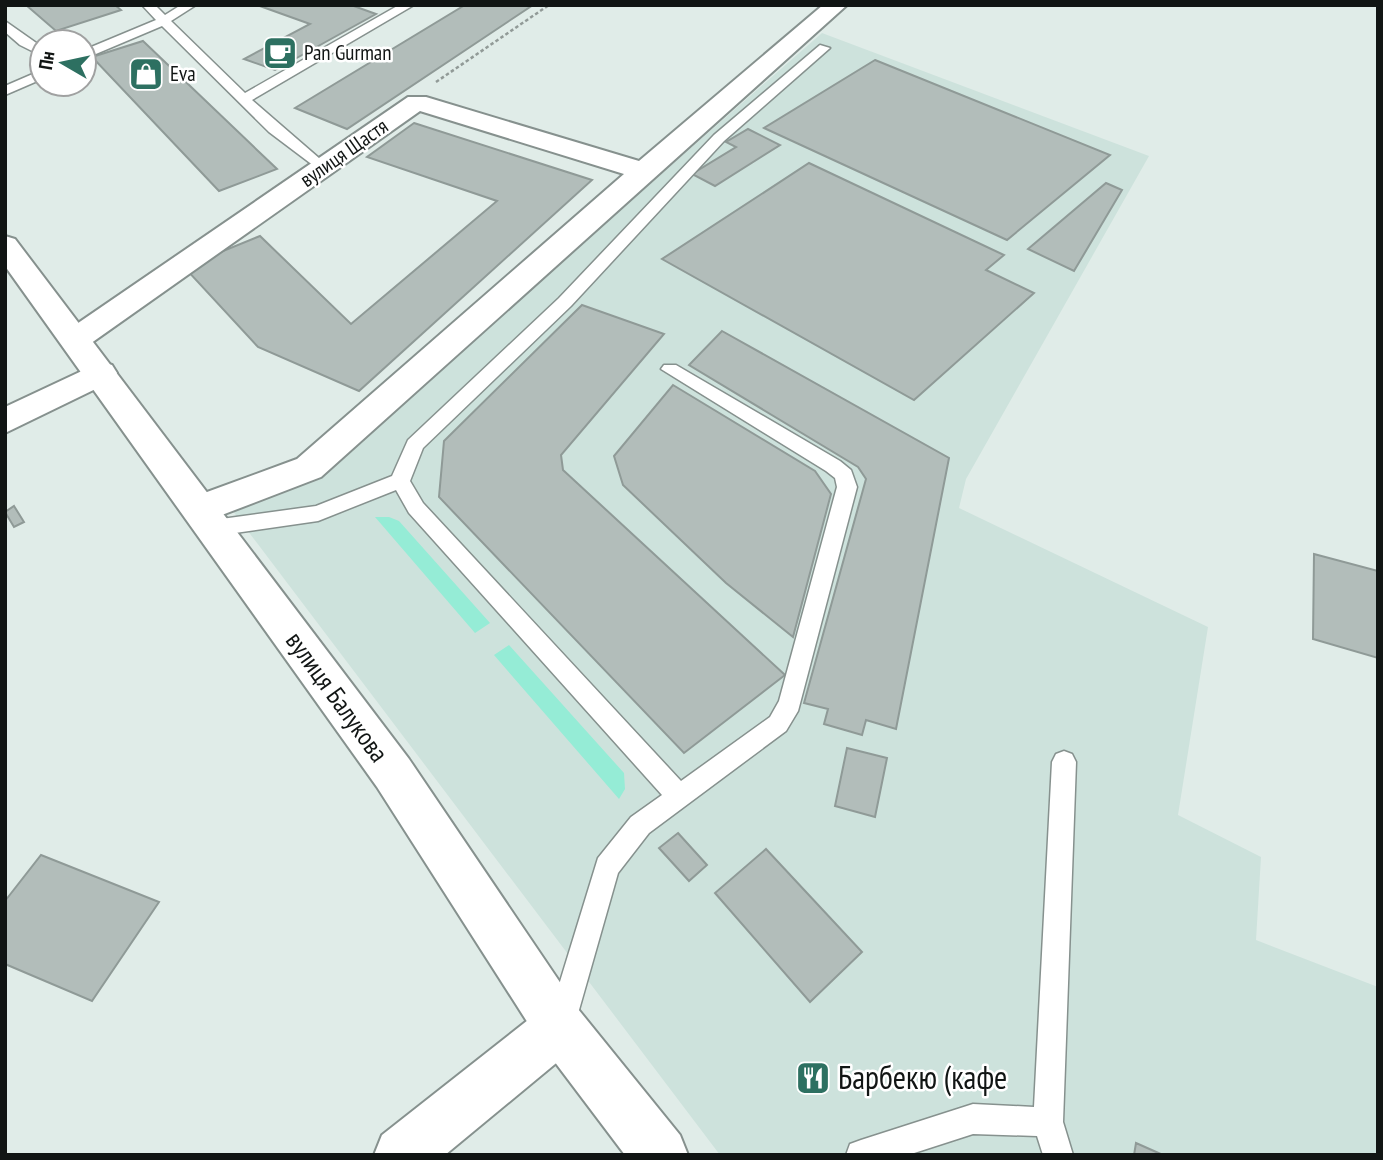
<svg xmlns="http://www.w3.org/2000/svg" width="1383" height="1160" font-family="'PT Sans Narrow',sans-serif">
  <rect width="100%" height="100%" fill="#e0ece8"/>
  <path fill="#cde2dc" d="M 822,33 L 1149,156 L 966,479 L 959,508 L 1208,627 L 1178,815 L 1261,857 L 1256,940 L 1378,987 L 1378,1155 L 720,1155 L 229,506 L 329,465 Z"/>
  <path fill="#95ecd6" d="M 375,517 L 389,517 L 399,521 L 490,623 L 475,633 Z
    M 509,645 L 624,773 L 625,789 L 619,799 L 494,655 Z"/>
  <path fill="#b2bdba" stroke="#8f9a97" stroke-width="2" d="M 26,5 L 115,5 L 121,10 L 56,31 Z
    M 257,5 L 351,5 L 376,14 L 275,70 L 244,59 L 310,24 Z
    M 465,5 L 533,5 L 347,129 L 295,108 Z
    M 143,41 L 277,169 L 219,191 L 92,57 Z
    M 875,60 L 1110,155 L 1007,240 L 764,128 Z
    M 414,123 L 592,180 L 359,391 L 258,347 L 184,267 L 260,236 L 351,324 L 497,201 L 367,157 Z
    M 748,129 L 780,145 L 715,186 L 692,174 L 736,147 L 726,142 Z
    M 809,163 L 1004,255 L 986,270 L 1034,293 L 914,400 L 662,259 Z
    M 1106,183 L 1122,190 L 1074,271 L 1028,249 Z
    M 582,305 L 664,334 L 561,455 L 563,470 L 785,675 L 684,753 L 439,497 L 444,441 Z
    M 722,331 L 949,458 L 896,729 L 866,720 L 862,735 L 824,724 L 828,709 L 804,703 L 866,479 L 858,467 L 689,365 Z
    M 673,385 L 815,471 L 831,494 L 793,637 L 726,583 L 623,485 L 614,456 Z
    M 14,506 L 24,522 L 14,527 L 5,512 Z
    M 1314,554 L 1378,571 L 1378,658 L 1313,639 Z
    M 847,748 L 887,758 L 875,817 L 835,806 Z
    M 678,833 L 707,865 L 689,881 L 659,848 Z
    M 766,849 L 862,952 L 810,1002 L 715,893 Z
    M 41,855 L 159,902 L 92,1001 L 5,964 L 5,901 Z
    M 1136,1143 L 1163,1155 L 1134,1155 Z"/>
  <g fill="none" stroke-linecap="round" stroke-linejoin="round">
    <g stroke="#86918e" stroke-width="3">
      <path id="service" d="M 142,5 L 155,5 L 165,15 L 181,5 L 196,5 L 171,21 L 245,93 L 399,5 L 414,5 L 252,100 L 327,165 L 329,168 L 322,172 L 269,132 L 162,26 L 84,59 L 84,50 L 156,20 Z
        M 5,21 L 42,47 L 42,56 L 20,45 L 5,32 Z
        M 820,45 L 830,48 L 724,141 L 571,306 L 423,448 L 410,481 L 423,503 L 681,781 L 770,717 L 779,701 L 837,487 L 835,478 L 826,471 L 661,369 L 664,365 L 676,365 L 840,461 L 851,470 L 857,487 L 798,711 L 786,731 L 649,833 L 618,873 L 575,1024 L 571,1034 L 561,1038 L 551,1034 L 547,1024 L 598,858 L 631,817 L 662,795 L 409,513 L 396,490 L 318,521 L 214,536 L 207,533 L 204,528 L 207,523 L 214,520 L 316,506 L 392,476 L 408,440 L 559,298 L 714,135 Z
        M 42,70 L 42,79 L 5,95 L 5,86 Z
        M 1064,751 L 1072,754 L 1076,762 L 1063,1122 L 1073,1155 L 1043,1155 L 1037,1136 L 973,1134 L 908,1155 L 846,1155 L 850,1144 L 861,1140 L 973,1104 L 1034,1107 L 1052,762 L 1056,754 Z"/>
    </g>
    <g stroke="#86918e" stroke-width="4">
      <path id="minor" d="M 823,5 L 847,5 L 321,477 L 201,523 L 188,519 L 183,509 L 188,499 L 297,459 L 624,174 L 420,111 L 87,346 L 76,349 L 65,346 L 60,339 L 65,332 L 408,97 L 426,97 L 639,161 Z
        M 101,362 L 112,365 L 117,373 L 112,381 L 5,433 L 5,407 Z
        M 560,1001 L 578,1009 L 586,1027 L 578,1045 L 445,1155 L 374,1155 L 382,1135 L 542,1009 Z"/>
    </g>
    <g stroke="#86918e" stroke-width="4">
      <path id="secondary" d="M 5,236 L 15,239 L 409,759 L 578,1009 L 680,1135 L 688,1155 L 625,1155 L 542,1045 L 377,787 L 5,266 Z"/>
    </g>
    <path stroke="#919a97" stroke-width="2.5" stroke-dasharray="3.5 2.5" stroke-linecap="butt" d="M 436,82 L 549,5"/>
    <use href="#service" fill="#fff" fill-rule="evenodd"/>
    <use href="#minor" fill="#fff" fill-rule="evenodd"/>
    <use href="#secondary" fill="#fff" fill-rule="evenodd"/>
  </g>
  <defs>
    <g id="cafe-square" transform="scale(1.75)"><rect x="-9" y="-9" width="18" height="18" rx="4" fill="#2d7061" stroke="#fff"/><path d="M-5.5-4.5H6V0H3Q3 3.5 0 3.5H-2.5Q-5.5 3.5-5.5 0ZM3-3.2v2h1.7v-2ZM-6 4.5H4V6H-6Z" fill="#fff"/></g>
    <g id="shop-square" transform="scale(1.75)"><rect x="-9" y="-9" width="18" height="18" rx="4" fill="#2d7061" stroke="#fff"/><path d="M-5-2.5h2.3a2.7 3.5 0 0 1 5.4 0H5L5.5 6h-11ZM-1.5-2.5h3a1.5 2.3 0 0 0-3 0Z" fill="#fff"/></g>
    <g id="restaurant-square" transform="scale(1.75)"><rect x="-9" y="-9" width="18" height="18" rx="4" fill="#2d7061" stroke="#fff"/><path d="M-5-6h1v4h1v-4h1v4h1v-4h1v5L-1.5 .5V6h-2V.5L-5-1ZM5-6V6H3V1.5H1.5Q1.5-4 5-6Z" fill="#fff"/></g>
  </defs>
  <g fill-rule="evenodd">
    <use href="#cafe-square" x="280" y="53"/>
    <use href="#shop-square" x="146" y="74"/>
    <use href="#restaurant-square" x="813" y="1078"/>
  </g>
  <g text-anchor="middle" stroke-width="5" stroke-linejoin="round" paint-order="stroke">
    <g font-size="21" fill="#111514" stroke="#fff" text-anchor="start">
      <text x="304" y="60">Pan Gurman</text>
      <text x="170" y="81">Eva</text>
    </g>
    <g font-size="21" fill="#111514" stroke="#fff">
      <text transform="translate(344 153) rotate(-35)" y="7">вулиця Щастя</text>
    </g>
    <g font-size="26" fill="#111514" stroke="#fff">
      <text transform="translate(337 697) rotate(54)" y="9">вулиця Балукова</text>
    </g>
    <g font-size="32" fill="#111514" stroke="#fff" text-anchor="start">
      <text x="838" y="1089">Барбекю (кафе</text>
    </g>
  </g>
  <rect width="1383" height="1160" fill="none" stroke="#111514" stroke-width="14"/>
  <g transform="translate(63 63) rotate(279)"><circle r="33" fill="#ffffff" stroke="#a0a1a1" stroke-width="2"/>
  <path d="M0-5L12 26L0 18L-12 26Z" fill="#2d7061"/>
  <text y="-10" font-size="19" font-weight="bold" text-anchor="middle" fill="#111514">Пн</text>
  </g>
</svg>
